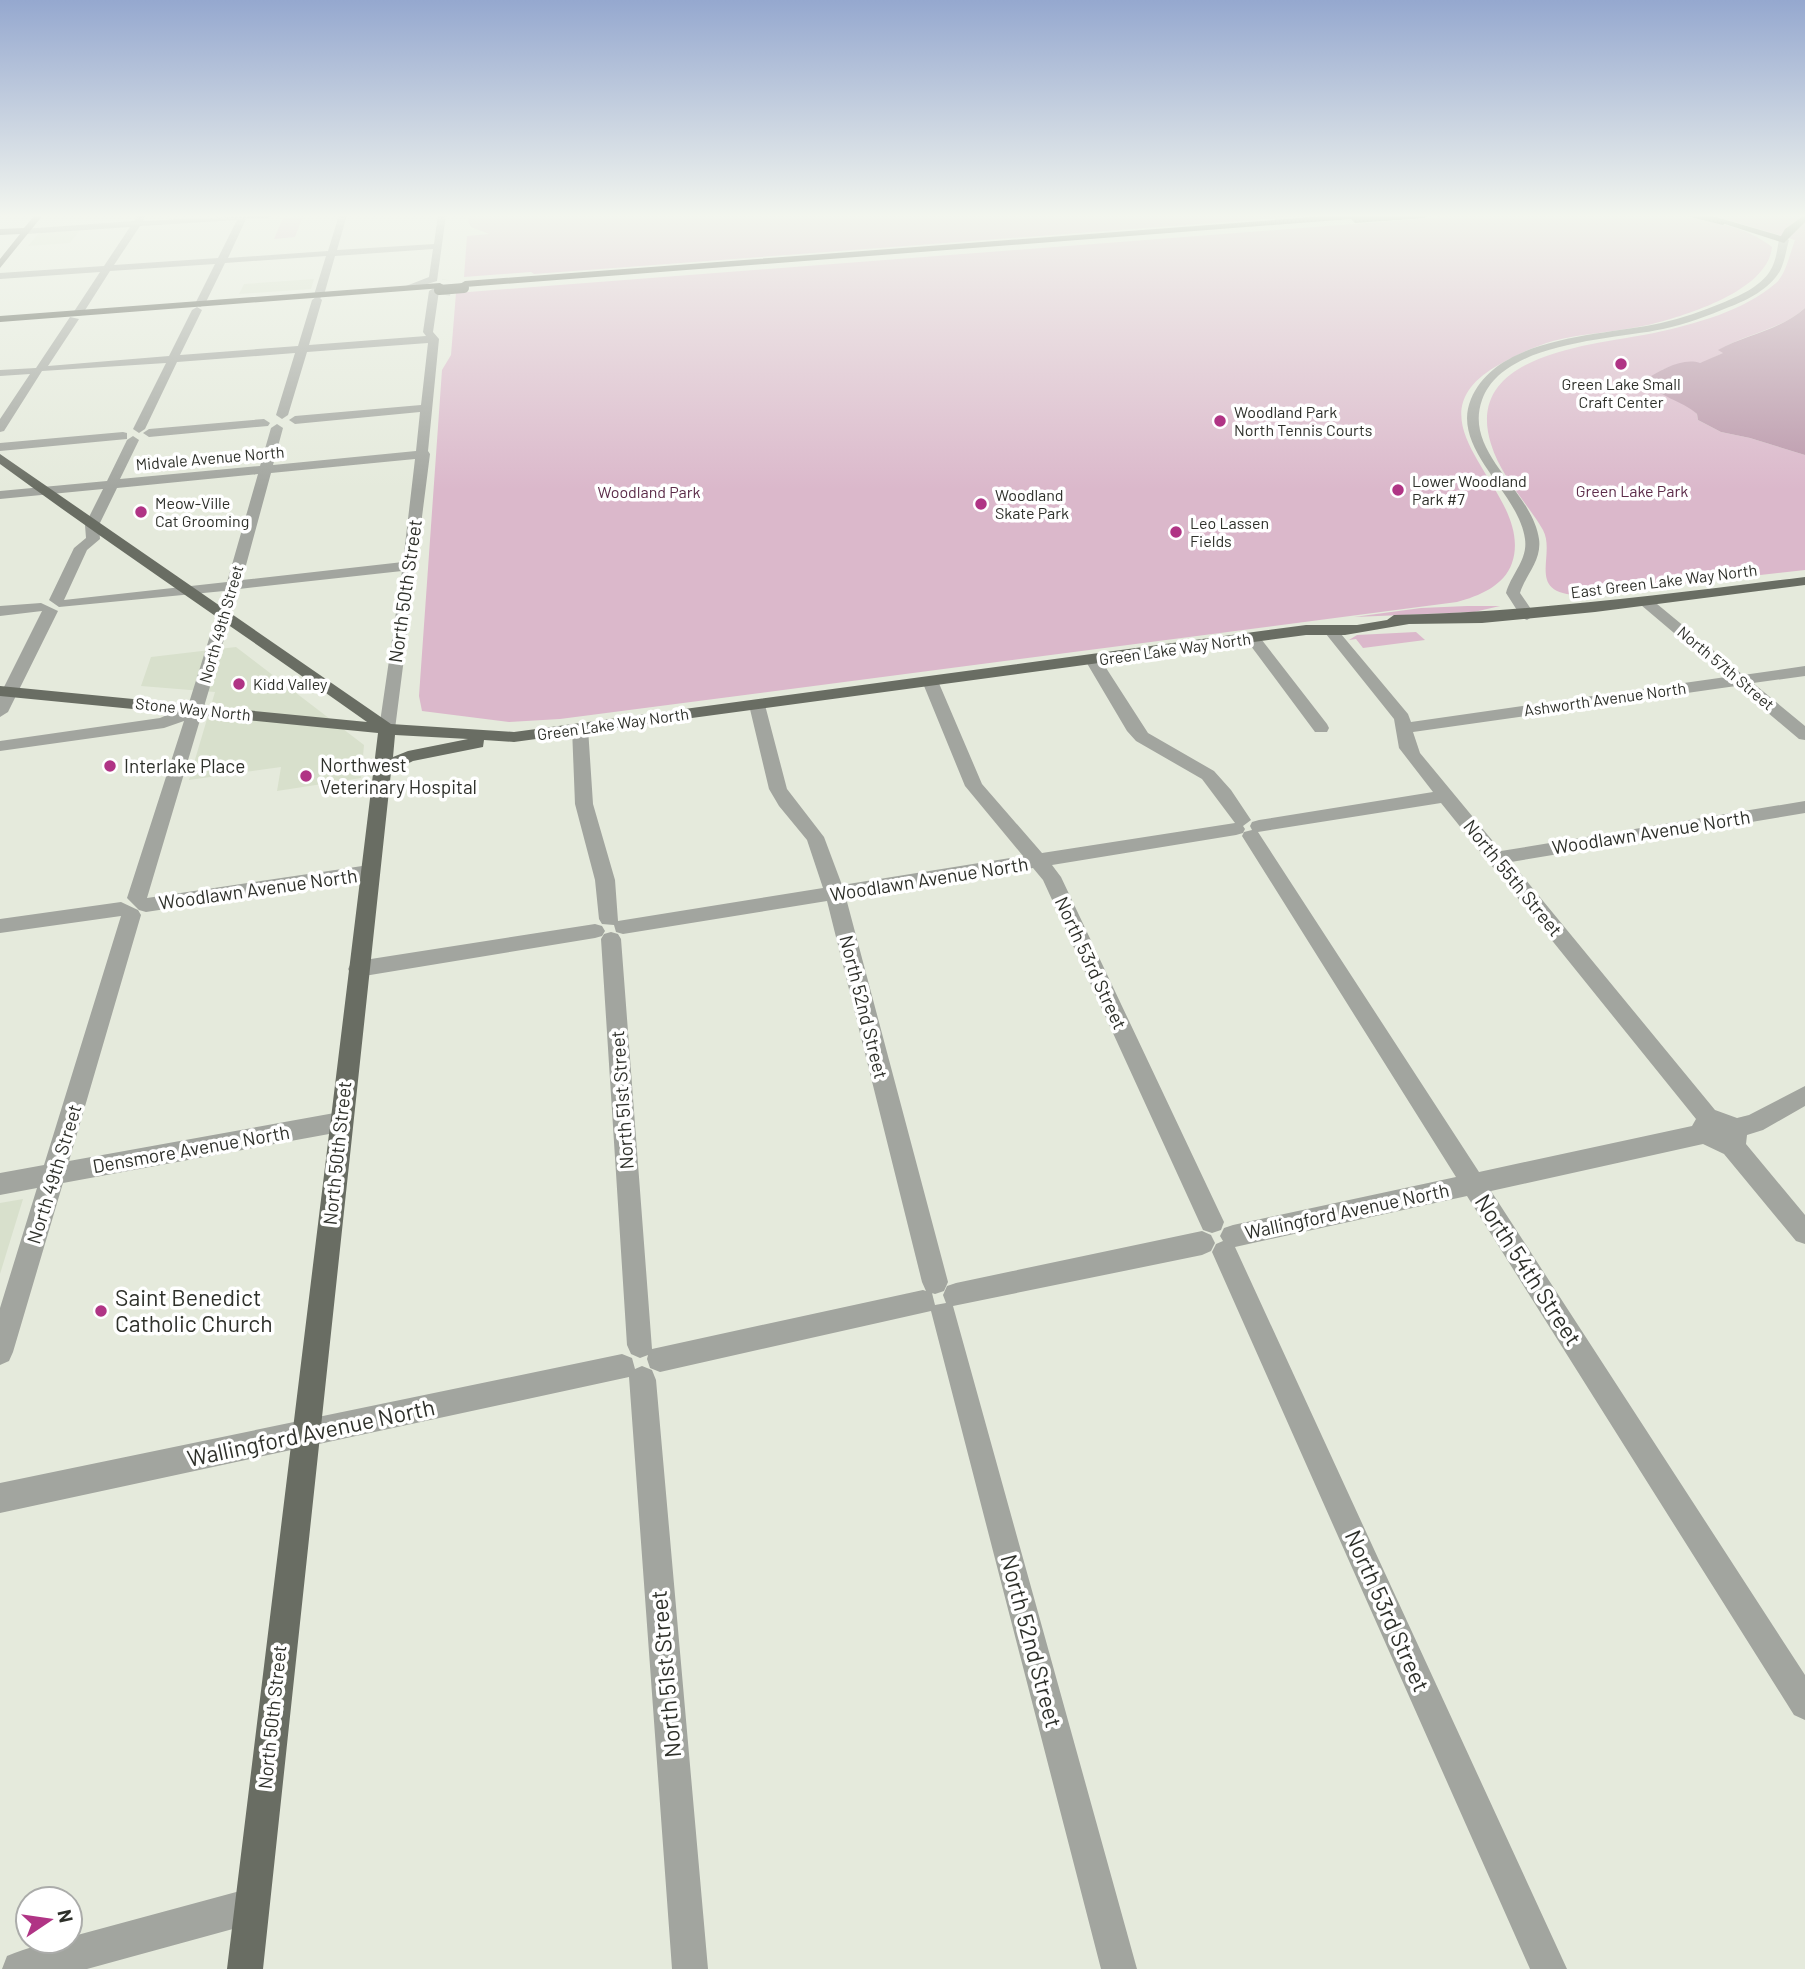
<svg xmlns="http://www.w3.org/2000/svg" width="1805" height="1969" font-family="Barlow,sans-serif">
  <rect width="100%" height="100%" fill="#e5eadc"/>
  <path fill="#d8e0cc" d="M 80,230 L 70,243 L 28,246 L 40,232 Z
    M 314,279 L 311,289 L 239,294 L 244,284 Z
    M 236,647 L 364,745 L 361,778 L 277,791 L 281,767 L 189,780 L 215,692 L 141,686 L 151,657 Z
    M 23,1199 L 0,1274 L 0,1203 Z"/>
  <path fill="#dbb8cb" d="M 472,215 L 1318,215 L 534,274 L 531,272 L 464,277 L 467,236 L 489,234 L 471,227 L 468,221 Z
    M 1470,215 L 1672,215 C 1705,219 1746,226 1772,247 C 1768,291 1685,316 1648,325 C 1617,332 1584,333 1553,341 C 1533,347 1513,356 1495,367 C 1401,424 1536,492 1512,563 C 1504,586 1479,596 1457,602 L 560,719 L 509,722 L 422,711 L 419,696 L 442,370 L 451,355 L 456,293 Z
    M 1711,215 L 1805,215 L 1805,308 C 1779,331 1747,333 1719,350 L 1724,353 C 1716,355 1706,363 1699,363 C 1683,362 1678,364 1662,370 L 1656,391 L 1686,404 L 1697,414 L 1698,420 L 1721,432 L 1750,438 L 1805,455 L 1805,570 L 1586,595 C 1522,597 1557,556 1543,530 C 1526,501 1501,477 1491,444 C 1462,352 1596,345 1654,333 C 1695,324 1744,311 1776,283 C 1786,274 1790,253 1795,240 Z
    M 303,216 L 295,237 L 274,239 L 283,218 Z
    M 1467,606 L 1500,606 L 1474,612 L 1354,617 L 1421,608 Z
    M 1416,632 L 1425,640 L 1363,648 L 1356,639 L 1349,640 L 1357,635 Z"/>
  <path fill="#ba96aa" d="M 1805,308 L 1805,455 L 1750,438 L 1721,432 L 1698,420 L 1697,414 C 1682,400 1658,398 1646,379 C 1661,370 1683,357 1700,363 L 1723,353 L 1718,350 C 1747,334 1779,331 1805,308 Z"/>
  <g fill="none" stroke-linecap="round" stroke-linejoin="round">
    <path stroke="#c0c5b8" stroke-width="10" stroke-dasharray="10 5" stroke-linecap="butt" d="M 445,295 L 447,280"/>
    <path fill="#a2a59f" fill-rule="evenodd" d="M 139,215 L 145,215 L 143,221 L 272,215 L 268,218 L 246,219 L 228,258 L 328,251 L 339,215 L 347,215 L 337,250 L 434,244 L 438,215 L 446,215 L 437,281 L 411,289 L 406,286 L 429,277 L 433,249 L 335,256 L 324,295 L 320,298 L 322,300 L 309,345 L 426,336 L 423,332 L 429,291 L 434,288 L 439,291 L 433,332 L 439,339 L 428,451 L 430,454 L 395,729 L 387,734 L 379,729 L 402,571 L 239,589 L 147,898 L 369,865 L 376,867 L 379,872 L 376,877 L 146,912 L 139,910 L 127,898 L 184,721 L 164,728 L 0,751 L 0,741 L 160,718 L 188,706 L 224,591 L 59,607 L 49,600 L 74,548 L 86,538 L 85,525 L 103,489 L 0,499 L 0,491 L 107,481 L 127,440 L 133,436 L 139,440 L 120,479 L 260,466 L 271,428 L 277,424 L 283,428 L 273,465 L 416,451 L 420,412 L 295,424 L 289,420 L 295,416 L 421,405 L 428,343 L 307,352 L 288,415 L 282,419 L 276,415 L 295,353 L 177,362 L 145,429 L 139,433 L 133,429 L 166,363 L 42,371 L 4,431 L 0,432 L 0,419 L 30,374 L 0,376 L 0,370 L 36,368 L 70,317 L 79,319 L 48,366 L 169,356 L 192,310 L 197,307 L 202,310 L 180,355 L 298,346 L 312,300 L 316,297 L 314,295 L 326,256 L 225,263 L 205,304 L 200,307 L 195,304 L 215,264 L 110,271 L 82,315 L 78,316 L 73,313 L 100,272 L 0,279 L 0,273 L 104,266 L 130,227 L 26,234 L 22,231 L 23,229 L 134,221 ZM 237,220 L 218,258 L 114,265 L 140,226 ZM 415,459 L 403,562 L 242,580 L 271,473 ZM 258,474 L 227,582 L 64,600 L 87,550 L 100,539 L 99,525 L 117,488 Z
      M 1784,237 L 1789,240 C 1786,250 1785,261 1780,271 C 1769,289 1748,300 1729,307 C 1708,316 1686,324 1663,329 C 1612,340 1503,341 1482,400 C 1463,453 1532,490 1539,539 C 1542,560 1526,574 1520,593 L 1535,615 L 1527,620 L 1522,618 L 1506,593 C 1511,574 1528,560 1525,539 C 1519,492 1450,449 1471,399 C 1498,335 1603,336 1661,323 C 1682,318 1703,311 1722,303 C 1739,296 1760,287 1770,271 C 1776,262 1777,250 1779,240 Z
      M 264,419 L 270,423 L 268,426 L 149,437 L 143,433 L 149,429 Z
      M 123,432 L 127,433 L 127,439 L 0,451 L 0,443 Z
      M 1646,598 L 1651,599 L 1743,675 L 1805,666 L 1805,676 L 1753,683 L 1805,726 L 1805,740 L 1799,739 L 1736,686 L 1413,732 L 1420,753 L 1501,851 L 1805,801 L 1805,813 L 1511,862 L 1715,1110 L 1737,1118 L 1749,1115 L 1805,1086 L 1805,1106 L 1763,1130 L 1747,1135 L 1746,1144 L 1805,1215 L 1805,1244 L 1796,1241 L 1724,1154 L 1703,1144 L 1491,1191 L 1805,1675 L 1805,1720 L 1794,1715 L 1467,1196 L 1235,1247 L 1567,1969 L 1530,1969 L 1212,1252 L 1216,1244 L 1223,1241 L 1220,1236 L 1224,1228 L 1233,1225 L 1456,1177 L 1242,836 L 1244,832 L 1252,830 L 1250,826 L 1252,822 L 1259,820 L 1433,792 L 1399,748 L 1394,719 L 1326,634 L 1323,631 L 1326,628 L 1336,628 L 1408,714 L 1411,722 L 1726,677 L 1641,605 L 1639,602 L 1641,599 ZM 1441,803 L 1696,1119 L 1692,1126 L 1479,1172 L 1258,832 Z
      M 41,603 L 58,611 L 8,712 L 0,717 L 0,695 L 42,611 L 0,616 L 0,606 Z
      M 1253,633 L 1258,635 L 1327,724 L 1329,728 L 1327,732 L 1315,732 L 1245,638 Z
      M 1093,655 L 1099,657 L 1148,733 L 1214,771 L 1231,790 L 1251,820 L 1243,826 L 1245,829 L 1243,833 L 1236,835 L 1052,865 L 1061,877 L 1224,1222 L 1221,1230 L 1212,1233 L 1203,1230 L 1043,880 L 1033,868 L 846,898 L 948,1282 L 944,1291 L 935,1294 L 926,1291 L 922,1282 L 827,901 L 623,934 L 616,932 L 614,925 L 602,924 L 599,919 L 595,880 L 575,804 L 572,728 L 580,723 L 588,728 L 593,804 L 615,880 L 618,921 L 823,888 L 807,840 L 779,806 L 769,789 L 749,705 L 757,700 L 765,705 L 787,789 L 824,837 L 842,885 L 1023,856 L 965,786 L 922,681 L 930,676 L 938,681 L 982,784 L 1042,853 L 1235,823 L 1202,779 L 1136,741 L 1127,731 L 1085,660 Z
      M 121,902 L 138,910 L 141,915 L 69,1161 L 340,1112 L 348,1115 L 352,1122 L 348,1129 L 340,1132 L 63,1183 L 13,1352 L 9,1361 L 0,1365 L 0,1308 L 37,1188 L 0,1195 L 0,1173 L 44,1165 L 121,916 L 0,933 L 0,919 Z
      M 595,924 L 602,926 L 605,931 L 602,936 L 595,938 L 358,977 L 351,975 L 348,969 L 351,963 L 358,961 Z
      M 611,932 L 618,934 L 621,939 L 652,1349 L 923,1290 L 932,1293 L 935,1305 L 946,1303 L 943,1295 L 947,1286 L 956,1283 L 1202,1231 L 1211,1235 L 1215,1243 L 1211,1251 L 1202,1255 L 953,1306 L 1137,1969 L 1101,1969 L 931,1311 L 660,1372 L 650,1368 L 647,1359 L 648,1355 L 640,1358 L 631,1354 L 627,1345 L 601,939 L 604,934 Z
      M 622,1354 L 632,1358 L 635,1369 L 642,1366 L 652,1370 L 656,1380 L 708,1969 L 672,1969 L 629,1377 L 0,1513 L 0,1483 Z
      M 251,1888 L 264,1893 L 269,1906 L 264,1919 L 251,1924 L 87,1969 L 2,1969 L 7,1956 C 27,1948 48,1941 70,1941 L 70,1937 Z"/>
    <path fill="#696d63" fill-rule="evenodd" d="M 35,215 L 43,215 L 0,268 L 0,259 L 20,234 L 0,235 L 0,229 L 24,228 Z
      M 1697,215 L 1709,215 L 1781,236 L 1785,229 L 1805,215 L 1805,222 L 1784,243 Z
      M 0,454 L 391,724 L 514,732 L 1306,625 L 1357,625 L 1387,620 L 1394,615 C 1532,612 1668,594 1805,577 L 1805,585 L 1595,612 L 1482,623 L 1409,624 L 1345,635 L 1306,635 L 514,742 L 484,740 L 483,747 L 413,761 L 391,772 L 263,1969 L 227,1969 L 378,733 L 0,696 L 0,686 L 367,722 C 245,635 120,552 0,464 ZM 395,735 L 468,739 L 408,751 L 393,757 Z"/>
    <path fill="#55594e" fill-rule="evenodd" d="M 1340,215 L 1428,215 L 1424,218 L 1355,223 L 1351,219 L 465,287 L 460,284 L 465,281 Z
      M 1683,215 L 1699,215 L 1727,222 L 1723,225 Z
      M 440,283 L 445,286 L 443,288 L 0,322 L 0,316 Z"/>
    <path stroke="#55594e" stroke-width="10" d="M 439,290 L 464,288"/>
  </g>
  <linearGradient id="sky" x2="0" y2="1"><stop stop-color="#95a8cf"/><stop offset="0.44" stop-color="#f3f6ef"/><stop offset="1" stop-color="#f3f6ef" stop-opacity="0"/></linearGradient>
  <rect width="1805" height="490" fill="url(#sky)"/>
  <g fill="#b03485" stroke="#fff" stroke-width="2.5">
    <circle cx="1621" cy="364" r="7"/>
    <circle cx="1220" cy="421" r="7"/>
    <circle cx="1398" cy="490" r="7"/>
    <circle cx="981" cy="504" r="7"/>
    <circle cx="141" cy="512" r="7"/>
    <circle cx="1176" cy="532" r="7"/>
    <circle cx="239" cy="684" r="7"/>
    <circle cx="110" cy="766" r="7"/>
    <circle cx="306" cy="776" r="7"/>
    <circle cx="101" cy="1311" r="7"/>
  </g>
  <g text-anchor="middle" stroke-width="7" stroke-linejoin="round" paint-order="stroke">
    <g font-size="16" fill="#2e302a" stroke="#fff" text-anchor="start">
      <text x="1621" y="390" text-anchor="middle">Green Lake Small<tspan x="1621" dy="18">Craft Center</tspan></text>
      <text x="1234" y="418">Woodland Park<tspan x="1234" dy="18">North Tennis Courts</tspan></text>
      <text x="1412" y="487">Lower Woodland<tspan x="1412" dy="18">Park #7</tspan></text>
      <text x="995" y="501">Woodland<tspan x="995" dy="18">Skate Park</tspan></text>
      <text x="155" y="509">Meow-Ville<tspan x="155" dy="18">Cat Grooming</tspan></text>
      <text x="1190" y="529">Leo Lassen<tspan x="1190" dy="18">Fields</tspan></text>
      <text x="253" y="690">Kidd Valley</text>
    </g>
    <g font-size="16" fill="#2e302a" stroke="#fff">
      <text transform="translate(210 458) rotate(-5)" y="6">Midvale Avenue North</text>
      <text transform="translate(1664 581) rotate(-7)" y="6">East Green Lake Way North</text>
      <text transform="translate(221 624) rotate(-74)" y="6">North 49th Street</text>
      <text transform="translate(1175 649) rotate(-8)" y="6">Green Lake Way North</text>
      <text transform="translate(1726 668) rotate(40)" y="6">North 57th Street</text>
      <text transform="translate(1605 699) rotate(-8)" y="6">Ashworth Avenue North</text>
      <text transform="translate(193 709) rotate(6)" y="6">Stone Way North</text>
      <text transform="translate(613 724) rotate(-8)" y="6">Green Lake Way North</text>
    </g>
    <g font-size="16" fill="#5d2d4a" stroke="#fff">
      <text x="1632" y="497">Green Lake Park</text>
      <text x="649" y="498">Woodland Park</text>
    </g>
    <g font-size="19" fill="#2e302a" stroke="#fff">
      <text transform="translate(405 591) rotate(-82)" y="7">North 50th Street</text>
      <text transform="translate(1651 832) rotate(-9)" y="7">Woodlawn Avenue North</text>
      <text transform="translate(1513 878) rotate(51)" y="7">North 55th Street</text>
      <text transform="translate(929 879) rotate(-9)" y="7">Woodlawn Avenue North</text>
      <text transform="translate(258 889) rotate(-8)" y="7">Woodlawn Avenue North</text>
      <text transform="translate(1091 963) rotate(65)" y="7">North 53rd Street</text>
      <text transform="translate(864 1007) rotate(76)" y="7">North 52nd Street</text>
      <text transform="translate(622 1100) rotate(-94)" y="7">North 51st Street</text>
      <text transform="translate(191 1149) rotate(-10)" y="7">Densmore Avenue North</text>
      <text transform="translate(337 1153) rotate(-84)" y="7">North 50th Street</text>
      <text transform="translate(54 1174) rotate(-73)" y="7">North 49th Street</text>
      <text transform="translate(1347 1211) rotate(-12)" y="7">Wallingford Avenue North</text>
      <text transform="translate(272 1717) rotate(-84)" y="7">North 50th Street</text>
    </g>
    <g font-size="19" fill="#2e302a" stroke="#fff" text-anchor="start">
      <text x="320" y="772">Northwest<tspan x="320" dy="22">Veterinary Hospital</tspan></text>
      <text x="124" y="773">Interlake Place</text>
    </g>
    <g font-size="23" fill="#2e302a" stroke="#fff">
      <text transform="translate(1528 1270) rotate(57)" y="8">North 54th Street</text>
      <text transform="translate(311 1433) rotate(-12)" y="8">Wallingford Avenue North</text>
      <text transform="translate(1387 1611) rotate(66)" y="8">North 53rd Street</text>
      <text transform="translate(1031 1641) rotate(75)" y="8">North 52nd Street</text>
      <text transform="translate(666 1674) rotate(-95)" y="8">North 51st Street</text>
    </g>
    <g font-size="23" fill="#2e302a" stroke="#fff" text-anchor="start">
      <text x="115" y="1306">Saint Benedict<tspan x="115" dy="26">Catholic Church</tspan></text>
    </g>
  </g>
  <g transform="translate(49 1920) rotate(77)"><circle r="33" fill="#ffffff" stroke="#abacaa" stroke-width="2"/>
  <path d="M0-5L12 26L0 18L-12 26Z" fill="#b03485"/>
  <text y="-10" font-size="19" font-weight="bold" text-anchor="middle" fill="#2e302a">N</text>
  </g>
</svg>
